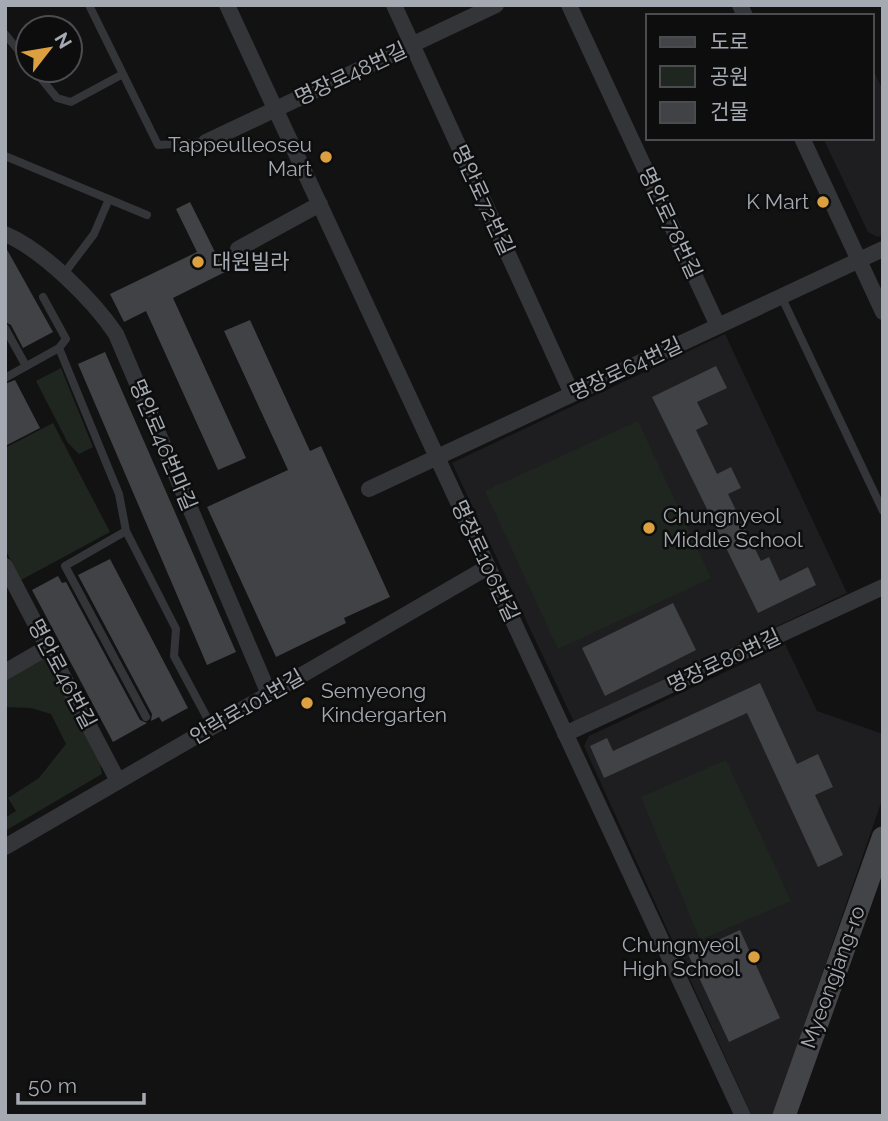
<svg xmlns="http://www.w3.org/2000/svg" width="888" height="1121" font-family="Raleway,'Noto Sans KR',sans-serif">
  <rect width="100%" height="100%" fill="#121213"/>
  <path fill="#1e1e20" d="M 872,68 L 883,90 L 883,234 L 878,237 L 868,232 L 823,138 L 872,138 Z
    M 725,334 L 847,593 L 574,722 L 452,463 Z
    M 785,644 L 817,711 L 883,734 L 883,797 L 773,1116 L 752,1116 L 584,746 L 589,736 Z"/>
  <path fill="#1f261f" d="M 61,368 L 93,447 L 79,454 L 68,443 L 36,381 Z
    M 638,421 L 711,578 L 558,649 L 485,491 Z
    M 53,423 L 110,532 L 21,580 L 5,549 L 5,448 Z
    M 46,651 L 98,754 L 102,774 L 5,831 L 5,818 L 16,811 L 8,798 L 39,778 L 66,744 L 51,714 L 31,708 L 5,707 L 5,674 Z
    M 726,760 L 791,901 L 700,940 L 641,797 Z"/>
  <path fill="#414246" d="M 190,202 L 225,272 L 173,298 L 246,458 L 218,470 L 146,311 L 124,322 L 110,294 L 197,252 L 176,209 Z
    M 5,246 L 53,332 L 23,348 L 11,325 L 5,322 Z
    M 250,320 L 310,451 L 321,446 L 390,597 L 344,618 L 346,623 L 276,657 L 207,507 L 288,470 L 224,331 Z
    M 105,352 L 236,652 L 207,665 L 78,364 Z
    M 716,366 L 727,388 L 697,402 L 708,424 L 696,430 L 717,474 L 731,467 L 741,488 L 728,494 L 761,561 L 769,557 L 780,581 L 808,567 L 816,585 L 758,613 L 652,397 Z
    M 15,380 L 40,428 L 5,446 L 5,384 Z
    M 110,559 L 188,708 L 162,722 L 159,717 L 151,721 L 152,714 L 78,575 Z
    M 58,576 L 62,583 L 66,582 L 140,720 L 147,723 L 113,742 L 32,590 Z
    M 673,603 L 696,650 L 605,696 L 582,648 Z
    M 760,683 L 797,764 L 818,754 L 833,787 L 815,795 L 843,855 L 818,867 L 747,713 L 604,778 L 590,746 L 607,738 L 613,751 Z
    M 740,930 L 780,1018 L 729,1042 L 688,954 Z"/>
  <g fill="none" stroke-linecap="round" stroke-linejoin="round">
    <path stroke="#343538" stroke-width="8" d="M 89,5 L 158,145 L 206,142
      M 5,34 L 28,62
      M 34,70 L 57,98 L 71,102 L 123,74
      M 5,156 L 147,215
      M 63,275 L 94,234 L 109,199
      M 781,296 L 883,511
      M 5,328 L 26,366
      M 59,348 L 119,494 L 126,531 L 176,629 L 174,656 L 212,727
      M 5,378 L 59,348 L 66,339 L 43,297
      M 126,531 L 65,566 L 146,717"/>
    <path stroke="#343538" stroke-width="16" d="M 227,5 L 743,1116
      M 394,5 L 572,394
      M 569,5 L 718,326
      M 740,5 L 745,16
      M 802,138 L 883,312
      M 206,142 L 496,5
      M 5,234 C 43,250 93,300 116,334 L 269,694
      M 238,249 L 320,204
      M 369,489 L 883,249
      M 5,566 L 118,781
      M 5,672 L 48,647
      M 565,734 L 883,587
      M 5,847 L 488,567"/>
    <path stroke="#424448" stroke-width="23" d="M 784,1116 L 883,838"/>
  </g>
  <g fill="#dda040" stroke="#0d0d0e" stroke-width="2.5">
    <circle cx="326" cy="157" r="7"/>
    <circle cx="823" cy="202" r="7"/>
    <circle cx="198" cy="262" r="7"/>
    <circle cx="649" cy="528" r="7"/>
    <circle cx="307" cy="703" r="7"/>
    <circle cx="754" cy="957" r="7"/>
  </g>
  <g text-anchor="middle" stroke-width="5" stroke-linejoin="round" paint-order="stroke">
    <g font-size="21" fill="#a5aab2" stroke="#0d0d0e">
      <text transform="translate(351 74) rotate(-25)" y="7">명장로48번길</text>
      <text transform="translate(483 200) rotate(65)" y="7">명안로72번길</text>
      <text transform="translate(670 223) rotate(65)" y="7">명안로78번길</text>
      <text transform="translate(626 369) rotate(-25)" y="7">명장로64번길</text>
      <text transform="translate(163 445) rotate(67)" y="7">명안로46번마길</text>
      <text transform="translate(485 561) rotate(65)" y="7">명장로106번길</text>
      <text transform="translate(724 661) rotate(-25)" y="7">명장로80번길</text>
      <text transform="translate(62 674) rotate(62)" y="7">명안로46번길</text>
      <text transform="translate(247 707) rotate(-30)" y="7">안락로101번길</text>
      <text transform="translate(833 977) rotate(-70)" y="7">Myeongjang-ro</text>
    </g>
    <g font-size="21" fill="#a5aab2" stroke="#0d0d0e" text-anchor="end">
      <text x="312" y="152">Tappeulleoseu<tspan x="312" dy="24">Mart</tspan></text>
      <text x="809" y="209">K Mart</text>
      <text x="212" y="269" text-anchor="start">대원빌라</text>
      <text x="663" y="523" text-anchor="start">Chungnyeol<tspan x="663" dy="24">Middle School</tspan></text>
      <text x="321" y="698" text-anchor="start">Semyeong<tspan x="321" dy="24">Kindergarten</tspan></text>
      <text x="740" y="952">Chungnyeol<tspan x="740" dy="24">High School</tspan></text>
    </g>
  </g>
  <rect width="888" height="1121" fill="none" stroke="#a5aab2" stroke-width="14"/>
  <rect x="646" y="14" width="228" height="126" fill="#0d0d0e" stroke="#4a4c50" stroke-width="2"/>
  <rect x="660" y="37" width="35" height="10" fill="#424448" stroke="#4a4c50" stroke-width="2"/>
  <text x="710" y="49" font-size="21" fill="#a5aab2">도로</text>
  <rect x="660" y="66" width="35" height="21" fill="#1f261f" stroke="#4a4c50" stroke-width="2"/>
  <text x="710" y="84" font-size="21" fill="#a5aab2">공원</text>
  <rect x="660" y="102" width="35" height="21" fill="#414246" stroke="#4a4c50" stroke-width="2"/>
  <text x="710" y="119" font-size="21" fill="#a5aab2">건물</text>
  <g transform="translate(49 49) rotate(59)"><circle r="33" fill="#0d0d0e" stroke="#4a4c50" stroke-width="2"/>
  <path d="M0-5L12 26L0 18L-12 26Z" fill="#dda040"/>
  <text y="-10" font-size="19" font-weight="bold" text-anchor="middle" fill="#a5aab2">N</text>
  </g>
  <path d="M18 1093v10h126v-10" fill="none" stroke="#a5aab2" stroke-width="3.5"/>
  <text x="28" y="1093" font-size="21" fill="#a5aab2" stroke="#0d0d0e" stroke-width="5" paint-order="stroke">50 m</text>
</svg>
